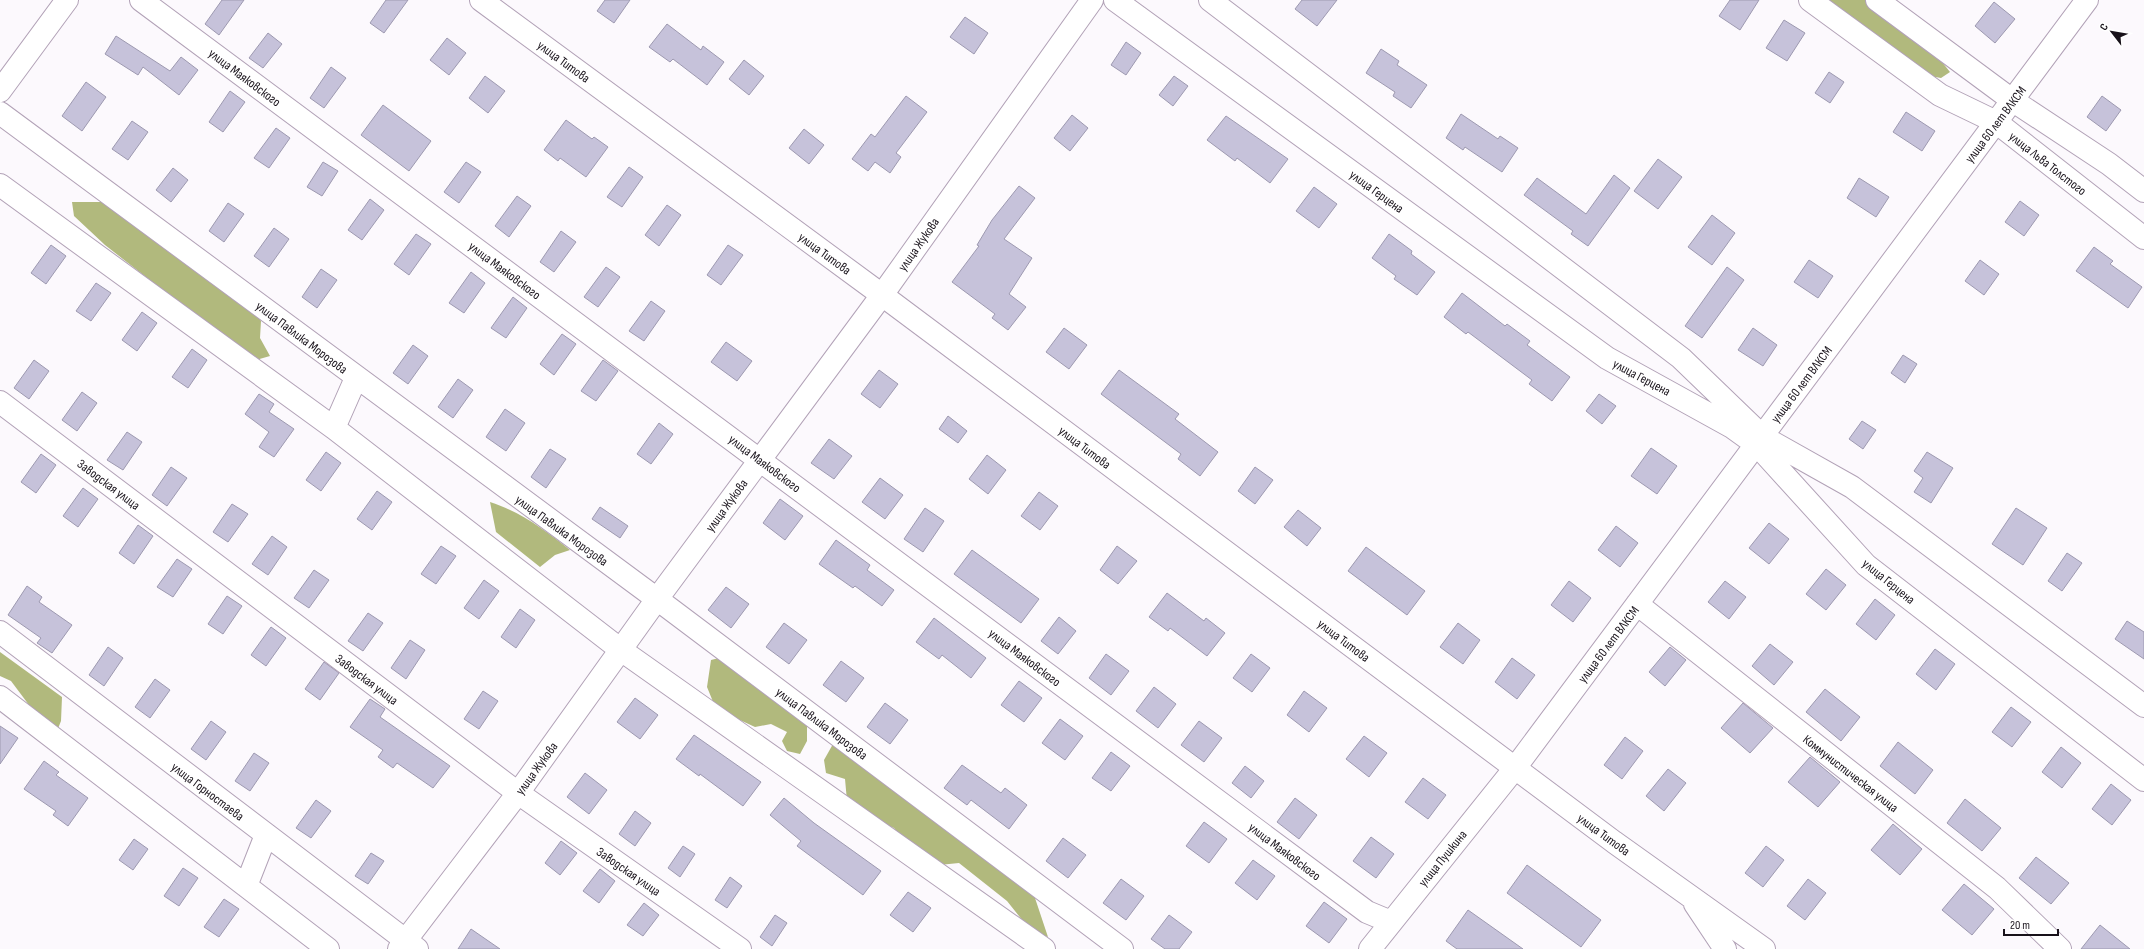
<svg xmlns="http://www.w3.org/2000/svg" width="2144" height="949" font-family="'Sofia Sans Condensed',sans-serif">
  <rect width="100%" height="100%" fill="#fcf9fd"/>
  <path fill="#b1b97d" d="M 1818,0 L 1866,0 L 1942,62 L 1950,72 L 1941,78 L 1919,74 Z
    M 72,202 L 105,202 L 251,305 L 261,321 L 260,338 L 270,356 L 256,360 L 238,349 L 105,245 L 74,216 Z
    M 490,502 C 521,512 545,530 570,550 L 555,555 L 540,567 L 496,532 Z
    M 0,652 L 62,697 L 61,721 L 57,731 L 35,713 L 11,681 L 0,676 Z
    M 723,657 L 807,725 L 807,741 L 800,754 L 787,751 L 782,741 L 787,732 L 771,724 L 755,727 L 716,709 L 707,687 L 711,660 Z
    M 833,744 L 1033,892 L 1048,937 L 1031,931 L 1007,901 L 959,863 L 939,865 L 905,844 L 894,828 L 870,818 L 847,801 L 845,779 L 826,773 L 824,760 Z"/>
  <path fill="#c6c2da" stroke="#9d99b0" d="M 222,0 L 244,0 L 219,35 L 205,24 Z
    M 386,0 L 408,0 L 384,33 L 370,23 Z
    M 605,0 L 630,0 L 614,23 L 597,11 Z
    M 1302,0 L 1337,0 L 1317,26 L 1295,9 Z
    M 1730,0 L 1759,0 L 1740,30 L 1719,16 Z
    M 1994,2 L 2015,19 L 1995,43 L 1975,26 Z
    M 965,17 L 988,33 L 974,54 L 950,37 Z
    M 1784,20 L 1805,33 L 1787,61 L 1766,48 Z
    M 667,24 L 701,50 L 703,46 L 724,62 L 707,85 L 673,59 L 670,62 L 649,47 Z
    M 268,33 L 282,44 L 263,68 L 249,58 Z
    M 116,36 L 170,71 L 181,57 L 198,70 L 179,95 L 143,67 L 138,75 L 105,54 Z
    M 447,38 L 466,53 L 449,75 L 430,60 Z
    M 1126,42 L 1141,53 L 1126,75 L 1111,65 Z
    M 1381,49 L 1399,61 L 1397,65 L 1427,85 L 1411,108 L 1393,96 L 1395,92 L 1366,73 Z
    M 744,60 L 764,76 L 749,95 L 729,79 Z
    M 331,67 L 346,78 L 324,108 L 310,98 Z
    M 1829,72 L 1844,82 L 1830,103 L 1815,93 Z
    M 485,76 L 505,91 L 488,113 L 469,98 Z
    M 1174,76 L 1188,86 L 1173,106 L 1159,95 Z
    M 86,82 L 106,97 L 82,131 L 62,116 Z
    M 230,91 L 245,102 L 223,132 L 209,122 Z
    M 906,96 L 927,112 L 896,153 L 901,157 L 890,173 L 875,162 L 868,171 L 852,159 L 871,134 L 875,137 Z
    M 2102,96 L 2121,110 L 2106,131 L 2087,117 Z
    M 383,105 L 431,141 L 409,171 L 361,135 Z
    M 1906,112 L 1935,131 L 1922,151 L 1893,132 Z
    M 1461,114 L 1498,139 L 1500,136 L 1518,148 L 1502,172 L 1465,147 L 1463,150 L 1446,138 Z
    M 1072,115 L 1088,128 L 1070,151 L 1054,138 Z
    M 1226,116 L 1288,159 L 1270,183 L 1237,158 L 1235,161 L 1207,140 Z
    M 566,120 L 592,139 L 594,137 L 608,147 L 586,177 L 560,158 L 558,161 L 544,150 Z
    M 132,121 L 148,132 L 128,160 L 112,149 Z
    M 276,128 L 290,138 L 269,168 L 254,158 Z
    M 804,129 L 824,145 L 809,164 L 789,148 Z
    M 1658,159 L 1682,177 L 1658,209 L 1634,191 Z
    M 323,162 L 338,171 L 322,196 L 307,187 Z
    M 466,162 L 481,172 L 459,203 L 444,192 Z
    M 629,167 L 643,177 L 622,207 L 607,197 Z
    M 173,168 L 188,180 L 171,202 L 156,190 Z
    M 1614,175 L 1630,188 L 1588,246 L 1571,234 L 1573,231 L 1524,195 L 1537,178 L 1586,214 Z
    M 1859,178 L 1889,197 L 1876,217 L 1847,198 Z
    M 1019,186 L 1035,198 L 1004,239 L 1032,258 L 1009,294 L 1026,307 L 1008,330 L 992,318 L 995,314 L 952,282 L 979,246 L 977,245 L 992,220 Z
    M 1314,187 L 1337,204 L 1319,228 L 1296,211 Z
    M 517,196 L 531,206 L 509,237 L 495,226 Z
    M 370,199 L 384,210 L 362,240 L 348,230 Z
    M 2020,201 L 2039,215 L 2024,236 L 2005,222 Z
    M 228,203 L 244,214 L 224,242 L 209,231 Z
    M 667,205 L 681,215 L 659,246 L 645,235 Z
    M 1712,215 L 1735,233 L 1712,265 L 1688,247 Z
    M 274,228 L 289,239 L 269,267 L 254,256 Z
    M 561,231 L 576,242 L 554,272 L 540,262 Z
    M 416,234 L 431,244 L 409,275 L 394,264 Z
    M 1389,234 L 1412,251 L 1411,254 L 1435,272 L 1417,295 L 1394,279 L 1396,276 L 1372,258 Z
    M 51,245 L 66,256 L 46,284 L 31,273 Z
    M 728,245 L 743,255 L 721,285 L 707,275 Z
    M 2094,247 L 2113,261 L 2110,264 L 2142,287 L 2128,308 L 2076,271 Z
    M 1809,260 L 1833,276 L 1818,298 L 1794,282 Z
    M 1980,260 L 1999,274 L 1984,295 L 1965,281 Z
    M 606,267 L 620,277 L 598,307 L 584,297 Z
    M 1727,267 L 1744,280 L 1702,338 L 1685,326 Z
    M 321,269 L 337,280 L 317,308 L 302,297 Z
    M 471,272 L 485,283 L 464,313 L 449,303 Z
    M 96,283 L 111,293 L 91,321 L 76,311 Z
    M 1462,293 L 1505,326 L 1507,324 L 1530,341 L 1527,345 L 1570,377 L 1552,401 L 1529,384 L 1532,380 L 1468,332 L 1466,334 L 1444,317 Z
    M 513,297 L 527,308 L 506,338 L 491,328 Z
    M 651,301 L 665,311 L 644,341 L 629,331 Z
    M 142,312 L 157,323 L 137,351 L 122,340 Z
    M 1064,328 L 1087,345 L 1069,369 L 1046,352 Z
    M 1753,328 L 1777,345 L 1763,366 L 1738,350 Z
    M 562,334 L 576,344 L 554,375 L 540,364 Z
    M 726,342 L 752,361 L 737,381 L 711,362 Z
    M 413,345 L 428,356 L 408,384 L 393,373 Z
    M 192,349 L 207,360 L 188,388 L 172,377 Z
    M 1903,355 L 1917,364 L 1905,383 L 1891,373 Z
    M 34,360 L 49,371 L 29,399 L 14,388 Z
    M 603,360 L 618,371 L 596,401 L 581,391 Z
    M 879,370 L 898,384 L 880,408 L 861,394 Z
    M 1119,370 L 1179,414 L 1175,419 L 1218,452 L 1200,476 L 1178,459 L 1181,454 L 1101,394 Z
    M 458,379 L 473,390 L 453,418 L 438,407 Z
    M 82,392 L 97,403 L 77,431 L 62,420 Z
    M 259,394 L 274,404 L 269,412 L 294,429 L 274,457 L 259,447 L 269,432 L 245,414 Z
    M 1599,394 L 1616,406 L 1602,424 L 1586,411 Z
    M 505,409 L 525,423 L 506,451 L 486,437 Z
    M 948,416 L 967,431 L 958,443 L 939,429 Z
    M 1862,421 L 1876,430 L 1863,449 L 1849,439 Z
    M 659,423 L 673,434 L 651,464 L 637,454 Z
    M 127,432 L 142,442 L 123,470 L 107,460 Z
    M 829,439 L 852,456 L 834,479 L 811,463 Z
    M 1651,448 L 1677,466 L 1657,494 L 1631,476 Z
    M 550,449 L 566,459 L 546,488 L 531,477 Z
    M 326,452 L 341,463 L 321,491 L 306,480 Z
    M 1927,452 L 1953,468 L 1931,503 L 1914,492 L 1923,478 L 1914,471 Z
    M 41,454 L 56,465 L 36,493 L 21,482 Z
    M 987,455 L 1006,470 L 988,494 L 969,479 Z
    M 171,467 L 187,478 L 167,506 L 152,495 Z
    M 1255,467 L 1273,480 L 1255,504 L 1238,491 Z
    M 880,478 L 903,495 L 885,519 L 862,502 Z
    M 83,488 L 98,499 L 78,527 L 63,516 Z
    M 377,491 L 392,502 L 372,530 L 357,519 Z
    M 1039,492 L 1058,506 L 1040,530 L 1021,516 Z
    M 780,499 L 803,516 L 785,540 L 763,523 Z
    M 232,504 L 248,514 L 228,542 L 213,532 Z
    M 600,507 L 628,526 L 620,538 L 592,519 Z
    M 925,508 L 944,521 L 923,552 L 904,539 Z
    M 2016,508 L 2047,528 L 2023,565 L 1992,544 Z
    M 1298,510 L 1321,528 L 1307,546 L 1284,527 Z
    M 1769,523 L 1789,539 L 1769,564 L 1749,548 Z
    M 138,525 L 153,536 L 134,564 L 119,553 Z
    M 1616,526 L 1638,543 L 1620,567 L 1598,550 Z
    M 272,536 L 287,547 L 268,575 L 252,564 Z
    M 836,540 L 870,565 L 867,570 L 894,590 L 882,606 L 855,586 L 853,588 L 819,564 Z
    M 441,546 L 456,556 L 436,584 L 421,574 Z
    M 1117,546 L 1137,561 L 1118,584 L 1100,570 Z
    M 1366,547 L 1425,591 L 1407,615 L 1348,571 Z
    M 972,550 L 1039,599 L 1021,623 L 954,574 Z
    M 2067,553 L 2082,563 L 2062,591 L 2048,581 Z
    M 177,559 L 192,569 L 173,597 L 157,587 Z
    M 1826,569 L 1846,585 L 1826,610 L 1806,594 Z
    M 314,570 L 329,580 L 309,608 L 294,598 Z
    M 484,580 L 499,591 L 479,619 L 464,608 Z
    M 1569,581 L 1591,598 L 1573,622 L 1551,605 Z
    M 1725,581 L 1746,597 L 1729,619 L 1708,602 Z
    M 27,586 L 42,597 L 39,602 L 72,625 L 52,653 L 37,643 L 41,638 L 8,615 Z
    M 726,587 L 749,604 L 731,628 L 708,610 Z
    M 1167,593 L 1204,621 L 1206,618 L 1225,633 L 1207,656 L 1170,628 L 1168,631 L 1149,617 Z
    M 227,596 L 242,606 L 223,634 L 208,624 Z
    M 1875,599 L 1895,615 L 1876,640 L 1856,624 Z
    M 520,609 L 535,620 L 516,648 L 501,637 Z
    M 368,613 L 383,623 L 363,651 L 348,641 Z
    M 1059,617 L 1076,631 L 1058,654 L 1041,641 Z
    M 934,618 L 986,658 L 971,678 L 942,655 L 939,659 L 916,642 Z
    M 2127,621 L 2144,632 L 2144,659 L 2115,639 Z
    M 784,623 L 807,640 L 789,664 L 766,647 Z
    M 1458,623 L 1480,640 L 1463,664 L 1440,647 Z
    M 271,627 L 286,638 L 266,666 L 251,655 Z
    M 410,640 L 425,650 L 406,679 L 391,668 Z
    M 1770,644 L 1793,662 L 1774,685 L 1752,666 Z
    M 108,647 L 123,658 L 104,686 L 89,675 Z
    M 1670,647 L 1686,660 L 1665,686 L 1649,672 Z
    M 1935,649 L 1955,664 L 1936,690 L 1916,674 Z
    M 1106,654 L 1129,671 L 1111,695 L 1089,678 Z
    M 1251,654 L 1270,668 L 1252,692 L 1233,678 Z
    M 1512,658 L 1535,675 L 1517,699 L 1495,682 Z
    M 841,661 L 864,678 L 846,702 L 823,685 Z
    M 324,662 L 339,673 L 320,700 L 305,689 Z
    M 155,679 L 170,690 L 150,718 L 135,707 Z
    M 1019,681 L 1042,698 L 1024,722 L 1001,705 Z
    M 1154,687 L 1176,704 L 1158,728 L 1136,711 Z
    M 1825,689 L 1860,717 L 1841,741 L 1806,712 Z
    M 483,691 L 498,701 L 479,729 L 464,719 Z
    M 1304,691 L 1327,708 L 1309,732 L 1287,715 Z
    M 635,698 L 658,715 L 640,739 L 617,722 Z
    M 370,699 L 385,709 L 380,717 L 450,766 L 433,788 L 397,763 L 393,768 L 378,757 L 383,750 L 350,727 Z
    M 885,703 L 908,720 L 890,744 L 867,727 Z
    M 1743,703 L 1773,728 L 1750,753 L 1721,728 Z
    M 2011,707 L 2031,722 L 2012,747 L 1992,732 Z
    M 1060,719 L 1083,736 L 1065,760 L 1042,743 Z
    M 211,721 L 226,732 L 206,760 L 191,749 Z
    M 1199,721 L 1222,738 L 1204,762 L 1181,745 Z
    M 0,726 L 18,738 L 0,764 Z
    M 694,735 L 761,782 L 743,806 L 700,774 L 699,776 L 676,759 Z
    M 1364,736 L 1387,753 L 1369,777 L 1346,759 Z
    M 1625,737 L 1643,751 L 1622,779 L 1604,765 Z
    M 1898,742 L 1933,770 L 1915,794 L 1880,766 Z
    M 2061,747 L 2081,763 L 2062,788 L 2042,772 Z
    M 1111,752 L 1130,766 L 1111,791 L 1092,778 Z
    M 254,753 L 269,763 L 250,791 L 235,781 Z
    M 1810,757 L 1840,782 L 1818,807 L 1788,782 Z
    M 44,761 L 59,772 L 56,775 L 88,798 L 68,826 L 53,815 L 56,811 L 24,789 Z
    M 962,765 L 1001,793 L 1005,788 L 1027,805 L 1009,829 L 971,800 L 967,805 L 944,788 Z
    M 1245,766 L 1264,781 L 1251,798 L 1232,783 Z
    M 1668,769 L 1686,783 L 1664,811 L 1646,796 Z
    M 585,773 L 607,790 L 589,814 L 567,797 Z
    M 1423,778 L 1446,795 L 1428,819 L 1405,802 Z
    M 2111,784 L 2131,800 L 2112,825 L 2092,809 Z
    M 784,798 L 814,823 L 881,871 L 863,895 L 797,846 L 801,841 L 770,815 Z
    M 1295,798 L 1317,815 L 1299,839 L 1277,822 Z
    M 1965,799 L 2001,828 L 1982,851 L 1947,823 Z
    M 316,800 L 331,811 L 311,838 L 296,828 Z
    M 635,811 L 651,823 L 635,846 L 619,834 Z
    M 1204,822 L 1227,839 L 1209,863 L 1186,846 Z
    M 1893,824 L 1922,849 L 1900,875 L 1871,850 Z
    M 1371,837 L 1394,854 L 1376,878 L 1353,861 Z
    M 1063,838 L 1086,855 L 1068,878 L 1046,861 Z
    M 134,839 L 148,849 L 133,870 L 119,860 Z
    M 561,841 L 577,853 L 560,875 L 545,863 Z
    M 683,846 L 695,854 L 680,877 L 668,868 Z
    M 1766,846 L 1784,860 L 1763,887 L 1745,873 Z
    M 371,853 L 384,861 L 368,884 L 355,876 Z
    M 2036,857 L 2069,883 L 2051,904 L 2019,878 Z
    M 1253,860 L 1275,876 L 1257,900 L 1235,883 Z
    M 1527,865 L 1601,920 L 1581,947 L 1507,893 Z
    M 183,868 L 198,878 L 179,906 L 164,896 Z
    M 600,869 L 615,881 L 599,903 L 583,891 Z
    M 730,877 L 742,886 L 727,908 L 715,900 Z
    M 1121,879 L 1144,896 L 1126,920 L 1103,903 Z
    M 1808,879 L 1826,893 L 1805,920 L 1787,906 Z
    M 1964,884 L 1994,909 L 1972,935 L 1942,910 Z
    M 908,892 L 931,908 L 913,932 L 890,915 Z
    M 224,899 L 239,909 L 219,937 L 204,927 Z
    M 1324,902 L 1347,919 L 1329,943 L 1306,926 Z
    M 644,903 L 659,915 L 643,936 L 627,925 Z
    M 1468,910 L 1523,949 L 1457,949 L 1446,941 Z
    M 775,915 L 787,923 L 772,946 L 760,937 Z
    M 1169,915 L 1192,932 L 1179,949 L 1165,949 L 1151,939 Z
    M 2100,925 L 2130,949 L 2081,949 Z
    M 471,929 L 500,949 L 458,949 Z"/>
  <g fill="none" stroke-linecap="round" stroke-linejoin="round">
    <g stroke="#b2a2b7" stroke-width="24">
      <path id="minor" d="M 141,0 L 1367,912 L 1391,922
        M 1115,0 L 1607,358 L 1732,427 L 1757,445 L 1866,565 L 2144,780
        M 1210,0 L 1681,358 L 1763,437 L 1852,487 L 2144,706
        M 1810,0 L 1940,95 L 1996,122 L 2144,238
        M 1877,0 L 2012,100 L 2109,164 L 2144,191
        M 0,91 L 67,0
        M 0,113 L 657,599 L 1122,949
        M 0,185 L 334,428 L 621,650 L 1044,949
        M 0,402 L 518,793 L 740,949
        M 334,428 L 356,378
        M 1637,604 L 1997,888 L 2060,949
        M 0,632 L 417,949
        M 0,697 L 328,949
        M 246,886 L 266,835
        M 399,949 L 518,793 L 657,599 L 882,295 L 1092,0
        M 1370,949 L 1515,768 L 2087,0"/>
    </g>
    <g stroke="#b2a2b7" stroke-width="24">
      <path id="major" d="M 481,0 L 882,295 L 1614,842 L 1764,949
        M 1695,904 L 1725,949"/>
    </g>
    <use href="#minor" stroke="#fff" stroke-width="22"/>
    <use href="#major" stroke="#fff" stroke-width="22"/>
  </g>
  <g text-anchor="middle" stroke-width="3" stroke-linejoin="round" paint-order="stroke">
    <g font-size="13" fill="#18121a" stroke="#fff">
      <text transform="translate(564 61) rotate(36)" y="5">улица Титова</text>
      <text transform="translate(245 77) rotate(37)" y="5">улица Маяковского</text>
      <text transform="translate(1995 124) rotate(-53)" y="5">улица 60 лет ВЛКСМ</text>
      <text transform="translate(2048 163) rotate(38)" y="5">улица Льва Толстого</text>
      <text transform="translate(1377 191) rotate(36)" y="5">улица Герцена</text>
      <text transform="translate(918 244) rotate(-55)" y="5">улица Жукова</text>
      <text transform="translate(825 253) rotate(36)" y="5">улица Титова</text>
      <text transform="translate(505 270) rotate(37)" y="5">улица Маяковского</text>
      <text transform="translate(302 337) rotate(37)" y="5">улица Павлика Морозова</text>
      <text transform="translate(1642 377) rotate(28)" y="5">улица Герцена</text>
      <text transform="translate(1801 384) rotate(-53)" y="5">улица 60 лет ВЛКСМ</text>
      <text transform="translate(1085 447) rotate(37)" y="5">улица Титова</text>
      <text transform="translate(765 463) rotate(37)" y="5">улица Маяковского</text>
      <text transform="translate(109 484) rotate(37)" y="5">Заводская улица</text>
      <text transform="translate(726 505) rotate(-54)" y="5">улица Жукова</text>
      <text transform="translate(562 530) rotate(36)" y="5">улица Павлика Морозова</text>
      <text transform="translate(1889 581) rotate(39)" y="5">улица Герцена</text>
      <text transform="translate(1344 640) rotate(37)" y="5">улица Титова</text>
      <text transform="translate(1608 644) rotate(-53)" y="5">улица 60 лет ВЛКСМ</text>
      <text transform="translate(1025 657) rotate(37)" y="5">улица Маяковского</text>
      <text transform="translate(367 679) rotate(37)" y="5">Заводская улица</text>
      <text transform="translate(822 723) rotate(37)" y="5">улица Павлика Морозова</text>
      <text transform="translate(536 768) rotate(-54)" y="5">улица Жукова</text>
      <text transform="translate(1851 773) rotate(38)" y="5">Коммунистическая улица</text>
      <text transform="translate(208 791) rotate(37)" y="5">улица Горностаева</text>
      <text transform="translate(1604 834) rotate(36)" y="5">улица Титова</text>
      <text transform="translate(1285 851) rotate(37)" y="5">улица Маяковского</text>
      <text transform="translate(1442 858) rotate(-51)" y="5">улица Пушкина</text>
      <text transform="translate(629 871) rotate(35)" y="5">Заводская улица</text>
    </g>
  </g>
  <g transform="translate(2112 32) rotate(301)" stroke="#ffffff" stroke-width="3" paint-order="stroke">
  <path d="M0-3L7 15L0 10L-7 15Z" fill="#18121a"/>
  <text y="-6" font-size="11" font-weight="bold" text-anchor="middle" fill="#18121a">С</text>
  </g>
  <path d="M2004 929v6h54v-6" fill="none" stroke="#18121a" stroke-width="2"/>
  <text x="2010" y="929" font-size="12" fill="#18121a" stroke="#ffffff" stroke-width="3" paint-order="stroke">20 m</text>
</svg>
